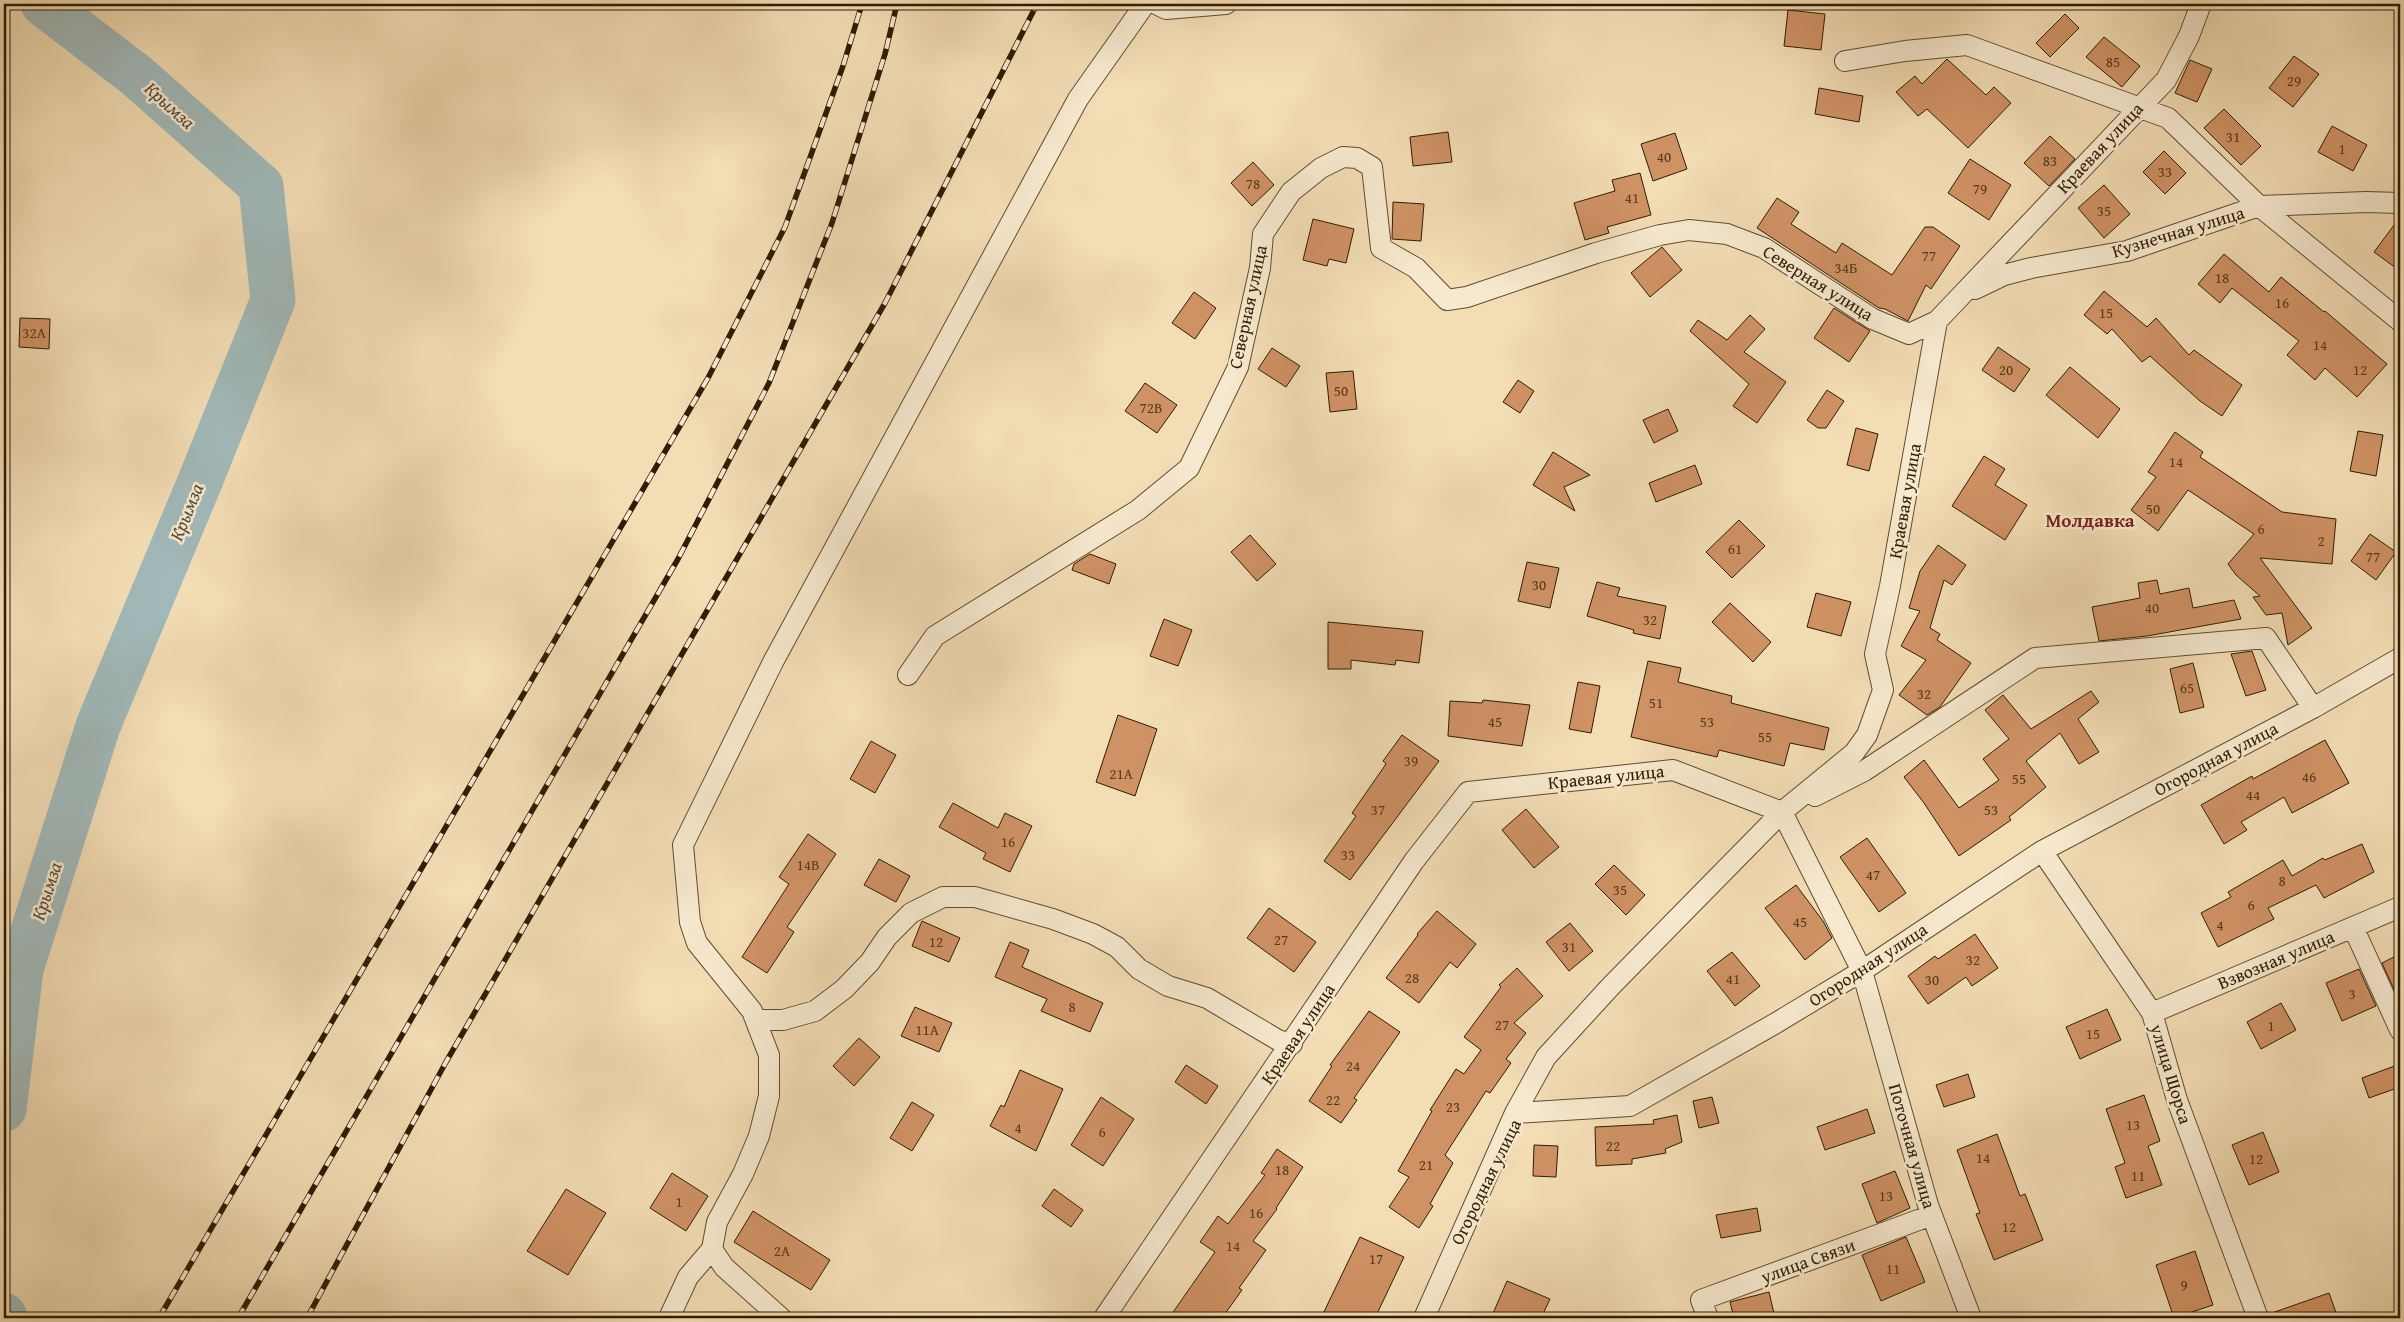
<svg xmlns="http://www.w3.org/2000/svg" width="2404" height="1322" font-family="'Gentium Book Plus',serif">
  <rect width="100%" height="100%" fill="#f3ddb5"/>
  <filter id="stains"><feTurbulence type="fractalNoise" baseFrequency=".004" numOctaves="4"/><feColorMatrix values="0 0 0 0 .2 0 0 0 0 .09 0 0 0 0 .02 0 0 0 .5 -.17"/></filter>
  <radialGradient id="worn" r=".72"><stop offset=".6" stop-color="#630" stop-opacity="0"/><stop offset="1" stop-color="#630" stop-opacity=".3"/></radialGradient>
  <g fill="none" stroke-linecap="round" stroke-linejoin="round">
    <path stroke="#a1b9b9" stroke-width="45" d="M 4,1109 L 21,969 L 98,726 L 201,479 L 273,300 L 261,186 L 137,76 L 43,4
      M 4,1315 L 5,1318"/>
  </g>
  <path fill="#cf9265" stroke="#2f1c02" d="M 1788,10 L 1825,14 L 1821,50 L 1784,46 Z
    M 2065,14 L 2079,28 L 2050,57 L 2036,43 Z
    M 2104,37 L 2140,66 L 2122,87 L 2086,57 Z
    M 2294,56 L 2319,74 L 2293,107 L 2269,88 Z
    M 1947,59 L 1986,95 L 1994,87 L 2011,103 L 1968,148 L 1927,109 L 1918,116 L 1896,92 L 1915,76 L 1922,84 Z
    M 2190,60 L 2212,69 L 2197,102 L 2175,93 Z
    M 1819,88 L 1863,96 L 1859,122 L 1815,114 Z
    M 2224,109 L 2261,146 L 2241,165 L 2204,128 Z
    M 2332,126 L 2367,145 L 2353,171 L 2318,152 Z
    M 1448,132 L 1452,162 L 1413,166 L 1410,137 Z
    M 1675,133 L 1687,169 L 1653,181 L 1641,144 Z
    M 2050,136 L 2075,159 L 2049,186 L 2024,163 Z
    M 2164,151 L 2186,173 L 2165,194 L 2143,172 Z
    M 1970,159 L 2011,185 L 1989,220 L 1948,193 Z
    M 1253,162 L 1274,185 L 1252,206 L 1231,183 Z
    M 1640,173 L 1651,215 L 1607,227 L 1609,233 L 1585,240 L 1574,203 L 1615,191 L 1612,180 Z
    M 2104,185 L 2130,214 L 2104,238 L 2078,208 Z
    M 1777,198 L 1799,212 L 1791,224 L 1836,253 L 1842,243 L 1892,275 L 1925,227 L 1933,227 L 1960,246 L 1931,289 L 1926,285 L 1908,321 L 1885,309 L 1879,308 L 1757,228 Z
    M 1393,202 L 1424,204 L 1421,241 L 1392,239 Z
    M 2400,217 L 2400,271 L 2374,252 Z
    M 1313,219 L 1354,229 L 1346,263 L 1329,259 L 1327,266 L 1303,260 Z
    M 1662,247 L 1682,270 L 1650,297 L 1631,273 Z
    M 2224,254 L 2269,292 L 2281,277 L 2324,312 L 2325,311 L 2387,364 L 2357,397 L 2325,368 L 2315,380 L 2287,355 L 2299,341 L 2232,288 L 2220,303 L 2198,284 Z
    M 2104,291 L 2147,327 L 2156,318 L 2189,355 L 2194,350 L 2242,385 L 2222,416 L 2200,401 L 2150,356 L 2142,362 L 2112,329 L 2107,334 L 2084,315 Z
    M 1194,292 L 1216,308 L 1195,339 L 1172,323 Z
    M 1834,308 L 1870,331 L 1849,362 L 1814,338 Z
    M 1750,315 L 1765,329 L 1744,352 L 1786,382 L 1757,423 L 1733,406 L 1749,384 L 1690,331 L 1698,320 L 1727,340 Z
    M 20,318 L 50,319 L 49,349 L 19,347 Z
    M 1998,347 L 2030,369 L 2014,392 L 1982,370 Z
    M 1272,348 L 1300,366 L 1286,387 L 1258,369 Z
    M 2070,367 L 2120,409 L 2098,438 L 2046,395 Z
    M 1353,371 L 1357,409 L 1330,412 L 1326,373 Z
    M 1518,380 L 1534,391 L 1520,413 L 1503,402 Z
    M 1145,383 L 1177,405 L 1157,433 L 1125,411 Z
    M 1827,390 L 1844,401 L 1826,428 L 1818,428 L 1807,420 Z
    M 1668,409 L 1678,431 L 1654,443 L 1643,420 Z
    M 1856,428 L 1878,434 L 1869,471 L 1847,465 Z
    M 2358,431 L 2383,435 L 2376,476 L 2350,471 Z
    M 2175,432 L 2203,452 L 2200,457 L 2282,512 L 2336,519 L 2332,564 L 2260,558 L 2312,628 L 2288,645 L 2282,613 L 2266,615 L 2253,597 L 2260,596 L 2236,575 L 2228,564 L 2254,534 L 2188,490 L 2158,531 L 2131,510 L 2156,477 L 2148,472 Z
    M 1553,452 L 1590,475 L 1564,487 L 1575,511 L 1533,485 Z
    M 1984,456 L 2005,469 L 1995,485 L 2027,505 L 2005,540 L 1952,506 Z
    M 1695,465 L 1702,484 L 1656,502 L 1649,483 Z
    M 1739,520 L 1765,546 L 1732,578 L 1706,552 Z
    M 2370,534 L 2396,552 L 2376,580 L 2351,561 Z
    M 1250,535 L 1276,564 L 1257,581 L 1231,552 Z
    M 1938,545 L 1966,565 L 1952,585 L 1944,580 L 1930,628 L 1940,634 L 1937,640 L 1971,663 L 1940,707 L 1927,715 L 1899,695 L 1926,660 L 1901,646 L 1920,611 L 1909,608 L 1920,571 Z
    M 1090,554 L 1116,564 L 1109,584 L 1072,570 L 1074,564 Z
    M 1527,562 L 1559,568 L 1550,608 L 1518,601 Z
    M 2157,580 L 2160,594 L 2189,588 L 2193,608 L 2234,600 L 2241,619 L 2147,636 L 2099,641 L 2092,607 L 2140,598 L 2138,583 Z
    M 1597,582 L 1620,588 L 1617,596 L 1666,606 L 1660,639 L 1633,633 L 1634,630 L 1587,616 Z
    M 1816,593 L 1851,602 L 1841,636 L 1807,627 Z
    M 1730,603 L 1771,642 L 1753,662 L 1712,622 Z
    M 1164,619 L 1192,630 L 1178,666 L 1150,656 Z
    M 1328,622 L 1423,631 L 1419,663 L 1396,660 L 1395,665 L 1351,660 L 1351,669 L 1328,669 Z
    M 2252,651 L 2266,690 L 2246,696 L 2231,654 Z
    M 1648,661 L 1681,668 L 1678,682 L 1732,696 L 1731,703 L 1829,728 L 1824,750 L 1790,743 L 1784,766 L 1719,750 L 1717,757 L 1631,737 Z
    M 2193,663 L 2204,707 L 2180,713 L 2170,669 Z
    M 1578,682 L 1600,686 L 1591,733 L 1569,729 Z
    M 2091,691 L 2099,702 L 2078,719 L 2099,752 L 2079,764 L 2060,733 L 2026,761 L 2046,787 L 2009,817 L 2011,820 L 1959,856 L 1924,803 L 1904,777 L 1924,760 L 1959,808 L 1999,780 L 1983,759 L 2009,739 L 1985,710 L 2003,695 L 2031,729 Z
    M 1483,700 L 1530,705 L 1522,746 L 1448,736 L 1450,701 L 1482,703 Z
    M 1118,715 L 1157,729 L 1135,796 L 1096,782 Z
    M 1402,735 L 1439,761 L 1350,880 L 1324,861 L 1356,816 L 1352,813 L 1386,764 L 1383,761 Z
    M 2325,740 L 2349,783 L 2292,813 L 2284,797 L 2241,822 L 2247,830 L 2224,844 L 2201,805 L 2252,776 L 2253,779 Z
    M 871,741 L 896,755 L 875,793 L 850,779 Z
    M 953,803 L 998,828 L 1005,813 L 1032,826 L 1010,872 L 983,859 L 986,853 L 939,827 Z
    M 1526,809 L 1559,847 L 1534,868 L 1502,830 Z
    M 808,834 L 836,854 L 787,927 L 794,932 L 767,973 L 742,957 L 789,884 L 779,877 Z
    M 1867,838 L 1906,893 L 1879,912 L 1840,857 Z
    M 2362,844 L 2374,872 L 2324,898 L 2316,885 L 2268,908 L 2274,919 L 2218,947 L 2201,913 L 2231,897 L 2228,892 L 2283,860 L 2292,876 L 2323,858 L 2325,860 Z
    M 879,859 L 910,876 L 896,902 L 864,885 Z
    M 1614,865 L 1645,895 L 1626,915 L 1595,884 Z
    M 1796,885 L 1823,921 L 1832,938 L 1805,960 L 1765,908 Z
    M 1269,908 L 1316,942 L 1294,972 L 1247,938 Z
    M 1437,911 L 1476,944 L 1457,968 L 1450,962 L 1419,1003 L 1386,978 L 1418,935 L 1417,934 Z
    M 922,921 L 960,938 L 949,962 L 912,946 Z
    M 1570,923 L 1593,951 L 1569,971 L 1546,942 Z
    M 1975,934 L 1998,968 L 1972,986 L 1966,977 L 1928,1004 L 1908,976 L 1935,956 L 1938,959 Z
    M 1010,942 L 1029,950 L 1022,967 L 1103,1003 L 1090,1032 L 1041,1011 L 1047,999 L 995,977 Z
    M 1732,952 L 1760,986 L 1735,1006 L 1707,971 Z
    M 2400,954 L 2400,994 L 2397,996 L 2382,963 Z
    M 1517,968 L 1543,996 L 1514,1023 L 1526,1033 L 1506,1059 L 1511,1063 L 1490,1093 L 1486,1091 L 1445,1155 L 1453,1163 L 1430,1204 L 1433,1206 L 1419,1228 L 1389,1207 L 1409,1177 L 1398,1171 L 1432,1111 L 1430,1110 L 1456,1069 L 1464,1074 L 1481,1050 L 1464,1037 L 1501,987 L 1499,985 Z
    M 2359,969 L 2376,1006 L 2342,1021 L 2326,983 Z
    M 2281,1003 L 2296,1030 L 2261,1049 L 2247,1022 Z
    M 915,1007 L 952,1023 L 939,1052 L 901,1036 Z
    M 2107,1009 L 2121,1040 L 2080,1059 L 2066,1027 Z
    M 1369,1011 L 1400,1032 L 1354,1098 L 1357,1100 L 1341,1123 L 1309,1101 L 1332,1066 L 1330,1065 Z
    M 859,1038 L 880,1057 L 854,1086 L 833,1066 Z
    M 2400,1064 L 2400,1087 L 2369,1098 L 2362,1078 Z
    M 1186,1065 L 1218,1086 L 1206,1104 L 1175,1082 Z
    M 1020,1070 L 1063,1089 L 1036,1151 L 990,1126 L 1001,1105 L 1004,1107 Z
    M 1968,1074 L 1975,1097 L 1944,1107 L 1936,1085 Z
    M 2144,1095 L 2160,1141 L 2148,1146 L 2162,1185 L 2126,1198 L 2115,1167 L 2125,1163 L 2106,1109 Z
    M 1101,1097 L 1134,1119 L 1103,1166 L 1071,1145 Z
    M 1712,1097 L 1719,1123 L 1699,1128 L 1693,1101 Z
    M 912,1102 L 934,1115 L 912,1151 L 890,1138 Z
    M 1867,1109 L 1875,1133 L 1825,1150 L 1817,1127 Z
    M 1677,1115 L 1682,1142 L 1665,1149 L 1666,1153 L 1632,1159 L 1632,1164 L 1596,1166 L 1595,1127 L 1654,1124 L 1653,1120 Z
    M 2263,1132 L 2279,1172 L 2249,1185 L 2232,1145 Z
    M 1997,1134 L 2020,1196 L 2025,1194 L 2043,1240 L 1994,1260 L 1976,1214 L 1980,1213 L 1957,1150 Z
    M 1534,1145 L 1558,1146 L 1556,1177 L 1533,1176 Z
    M 1277,1149 L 1303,1167 L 1276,1208 L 1277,1209 L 1253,1241 L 1266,1250 L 1239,1288 L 1242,1290 L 1222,1318 L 1169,1318 L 1215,1252 L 1200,1242 L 1218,1216 L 1228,1224 L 1265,1175 L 1261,1173 Z
    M 1895,1171 L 1910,1208 L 1877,1223 L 1862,1184 Z
    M 672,1173 L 708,1196 L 686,1231 L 650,1208 Z
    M 566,1189 L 606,1213 L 568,1275 L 527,1251 Z
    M 1054,1189 L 1083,1210 L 1071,1227 L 1042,1206 Z
    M 1757,1208 L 1761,1231 L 1721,1238 L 1716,1215 Z
    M 753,1211 L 830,1260 L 811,1290 L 734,1242 Z
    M 1360,1237 L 1404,1257 L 1375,1318 L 1321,1318 Z
    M 1906,1237 L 1925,1282 L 1881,1301 L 1862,1255 Z
    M 2195,1251 L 2213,1305 L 2174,1318 L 2156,1265 Z
    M 1507,1281 L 1550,1299 L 1541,1318 L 1491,1318 Z
    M 1769,1292 L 1775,1318 L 1734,1318 L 1730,1302 Z
    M 2329,1293 L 2338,1318 L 2270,1318 L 2269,1314 Z"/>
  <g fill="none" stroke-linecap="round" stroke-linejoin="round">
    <g stroke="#604c2f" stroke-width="22">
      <path id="minor" d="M 1156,4 L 1166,9 L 1226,4
        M 1845,61 L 1905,51 L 1967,45 L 2168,118 L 2259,206 L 2400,321
        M 1975,289 L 2004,275 L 2031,268 L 2127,251 L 2259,206 L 2366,202 L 2400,203
        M 908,675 L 935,636 L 1138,510 L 1189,468 L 1238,367 L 1260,268 L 1263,234 L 1291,192 L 1321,168 L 1343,157 L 1357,158 L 1372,167 L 1381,248 L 1416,268 L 1447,300 L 1467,297 L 1596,253 L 1660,235 L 1689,230 L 1727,234 L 1764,248 L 1873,319 L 1909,334 L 1937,321
        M 1815,796 L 1864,771 L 2035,658 L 2266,638 L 2313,708
        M 2042,851 L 2152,1013 L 2177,1100 L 2258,1318
        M 2353,927 L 2400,1030
        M 2152,1013 L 2400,907
        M 756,1020 L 783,1020 L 815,1011 L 844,989 L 870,962 L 887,937 L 911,913 L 943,897 L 975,897 L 1053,919 L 1093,934 L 1117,947 L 1139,969 L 1168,986 L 1207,998 L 1278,1040 L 1292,1044
        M 1515,1113 L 1546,1057 L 1611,986 L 1782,812 L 1862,971 L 1928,1205 L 1971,1318
        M 712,1249 L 724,1267 L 781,1318
        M 669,1318 L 688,1277 L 712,1249 L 717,1222 L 743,1174 L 759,1136 L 769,1096 L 769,1055 L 752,1011 L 697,943 L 690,922 L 683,845 L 773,662 L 1078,99 L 1145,4
        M 1104,1318 L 1414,861 L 1468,792 L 1673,770 L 1782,812 L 1854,753 L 1867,735 L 1883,690 L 1875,654 L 1890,586 L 1937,321 L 2166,80 L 2189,36 L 2201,4
        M 1424,1318 L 1515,1113 L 1630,1106 L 1776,1023 L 1862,971 L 2042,851 L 2313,708 L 2400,658
        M 1708,1318 L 1701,1300 L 1932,1215"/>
    </g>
    <use href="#minor" stroke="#f7e9cf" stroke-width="20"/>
    <g stroke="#2f1c02" stroke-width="5.5">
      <path id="rail" d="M 159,1318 L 708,378 L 785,227 L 843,66 L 862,4
        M 238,1318 L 678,559 L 769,383 L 832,223 L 885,54 L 897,4
        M 307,1318 L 446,1062 L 885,303 L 1037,4"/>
    </g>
    <use href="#rail" stroke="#f7e9cf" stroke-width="4" stroke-dasharray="11" stroke-linecap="butt"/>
  </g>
  <g text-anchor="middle" stroke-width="5" stroke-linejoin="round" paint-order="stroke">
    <g font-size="15" fill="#573a1b">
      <text x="2113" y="67">85</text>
      <text x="2294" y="86">29</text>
      <text x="2233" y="142">31</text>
      <text x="2342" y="154">1</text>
      <text x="1664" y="162">40</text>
      <text x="2050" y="166">83</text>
      <text x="2165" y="177">33</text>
      <text x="1253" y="189">78</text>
      <text x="1980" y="194">79</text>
      <text x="1632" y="203">41</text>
      <text x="2104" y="216">35</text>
      <text x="1929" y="261">77</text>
      <text x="1846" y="273">34Б</text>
      <text x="2222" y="283">18</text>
      <text x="2282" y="308">16</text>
      <text x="2106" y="318">15</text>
      <text x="34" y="338">32А</text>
      <text x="2320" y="350">14</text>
      <text x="2006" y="375">20</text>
      <text x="2360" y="375">12</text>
      <text x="1341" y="396">50</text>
      <text x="1151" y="413">72В</text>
      <text x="2176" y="467">14</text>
      <text x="2153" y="514">50</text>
      <text x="2261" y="534">6</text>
      <text x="2321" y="546">2</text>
      <text x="1735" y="554">61</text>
      <text x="2373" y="562">77</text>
      <text x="1539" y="590">30</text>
      <text x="2152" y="613">40</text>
      <text x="1650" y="625">32</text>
      <text x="2187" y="693">65</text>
      <text x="1924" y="699">32</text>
      <text x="1656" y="708">51</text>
      <text x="1495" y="727">45</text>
      <text x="1707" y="727">53</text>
      <text x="1765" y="742">55</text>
      <text x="1411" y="766">39</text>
      <text x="1121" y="779">21А</text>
      <text x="2309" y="782">46</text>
      <text x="2019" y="784">55</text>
      <text x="2253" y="800">44</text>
      <text x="1378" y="815">37</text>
      <text x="1991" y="815">53</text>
      <text x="1008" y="847">16</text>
      <text x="1348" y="860">33</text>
      <text x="808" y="870">14В</text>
      <text x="1873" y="880">47</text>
      <text x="2282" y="886">8</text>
      <text x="1620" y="895">35</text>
      <text x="2251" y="910">6</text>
      <text x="1800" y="927">45</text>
      <text x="2220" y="930">4</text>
      <text x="1281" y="945">27</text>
      <text x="936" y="947">12</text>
      <text x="1569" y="952">31</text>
      <text x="1973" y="965">32</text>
      <text x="1412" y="983">28</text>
      <text x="1733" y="984">41</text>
      <text x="1932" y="985">30</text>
      <text x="2352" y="999">3</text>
      <text x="1072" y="1012">8</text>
      <text x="1502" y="1030">27</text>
      <text x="2271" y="1031">1</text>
      <text x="927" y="1035">11А</text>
      <text x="2093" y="1039">15</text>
      <text x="1353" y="1071">24</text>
      <text x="1333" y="1105">22</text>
      <text x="1453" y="1112">23</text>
      <text x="2133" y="1130">13</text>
      <text x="1018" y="1133">4</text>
      <text x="1102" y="1137">6</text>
      <text x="1613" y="1151">22</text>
      <text x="1983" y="1163">14</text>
      <text x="2256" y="1164">12</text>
      <text x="1426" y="1170">21</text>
      <text x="1282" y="1175">18</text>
      <text x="2138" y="1181">11</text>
      <text x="1886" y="1201">13</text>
      <text x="679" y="1207">1</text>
      <text x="1256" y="1218">16</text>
      <text x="2009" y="1232">12</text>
      <text x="1233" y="1251">14</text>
      <text x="782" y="1256">2А</text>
      <text x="1376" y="1264">17</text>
      <text x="1893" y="1274">11</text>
      <text x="2184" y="1290">9</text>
    </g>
    <g font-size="18" fill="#2f1c02" stroke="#f7e9cf">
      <text transform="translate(2100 148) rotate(-47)" y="6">Краевая улица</text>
      <text transform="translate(2178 232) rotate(-17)" y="6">Кузнечная улица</text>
      <text transform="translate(1818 283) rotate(32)" y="6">Северная улица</text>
      <text transform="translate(1248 307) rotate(-78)" y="6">Северная улица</text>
      <text transform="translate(1905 501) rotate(-80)" y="6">Краевая улица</text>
      <text transform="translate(2216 759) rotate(-28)" y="6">Огородная улица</text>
      <text transform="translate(1606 777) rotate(-6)" y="6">Краевая улица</text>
      <text transform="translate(2276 960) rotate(-23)" y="6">Взвозная улица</text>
      <text transform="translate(1868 965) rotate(-33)" y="6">Огородная улица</text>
      <text transform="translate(1298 1034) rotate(-56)" y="6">Краевая улица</text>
      <text transform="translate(2171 1074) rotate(73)" y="6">улица Щорса</text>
      <text transform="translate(1912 1146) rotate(74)" y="6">Поточная улица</text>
      <text transform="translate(1486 1182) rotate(-64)" y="6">Огородная улица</text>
      <text transform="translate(1808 1261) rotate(-20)" y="6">улица Связи</text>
    </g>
    <g font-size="19" font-style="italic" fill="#514b39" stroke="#f7e9cf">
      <text transform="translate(170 105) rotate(42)" y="7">Крымза</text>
      <text transform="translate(186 512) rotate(-68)" y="7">Крымза</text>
      <text transform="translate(46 891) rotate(-72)" y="7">Крымза</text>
    </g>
    <g font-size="19" font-weight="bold" fill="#7a1f14" stroke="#f7e9cf">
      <text x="2090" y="527">Молдавка</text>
    </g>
  </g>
  <rect width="2404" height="1322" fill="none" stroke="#f3ddb5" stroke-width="20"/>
  <rect x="5" y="5" width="2394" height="1312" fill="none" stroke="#2f1c02" stroke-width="2.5"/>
  <rect x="10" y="10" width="2384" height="1302" fill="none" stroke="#2f1c02"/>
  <rect width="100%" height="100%" filter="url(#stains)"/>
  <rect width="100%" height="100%" fill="url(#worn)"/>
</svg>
